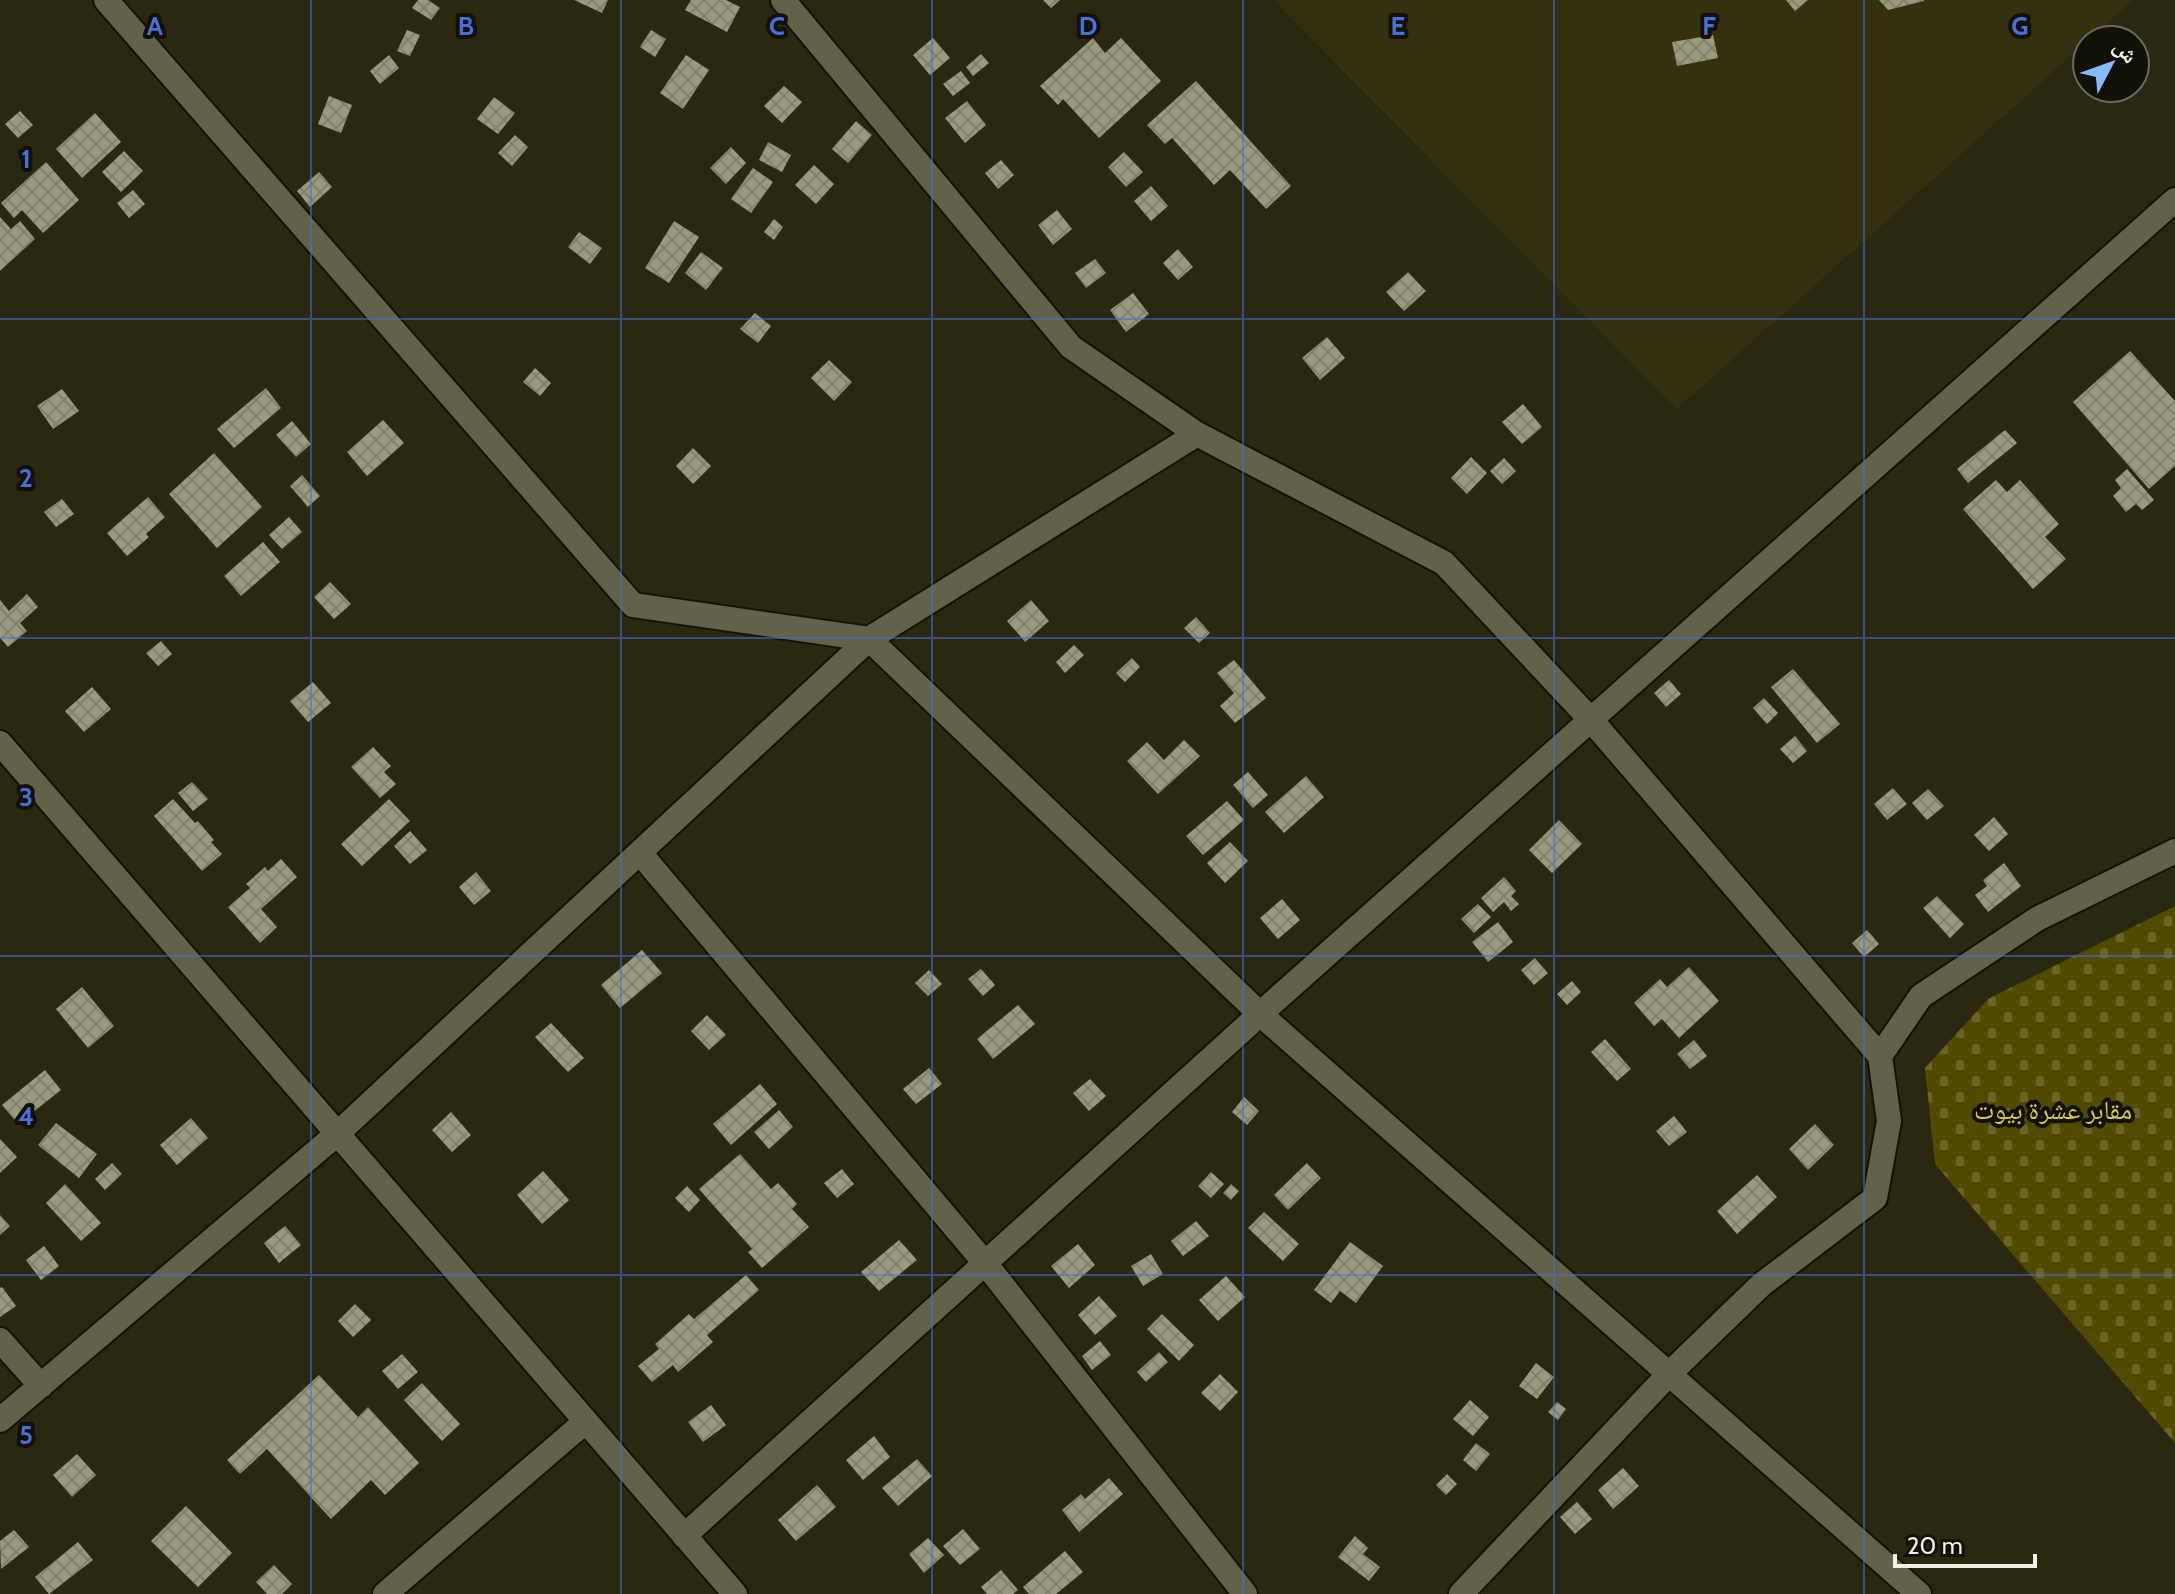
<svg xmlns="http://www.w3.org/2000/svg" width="2175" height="1594" font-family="Cabin,'Noto Naskh Arabic',sans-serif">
  <defs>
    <pattern id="cemetery-stones" width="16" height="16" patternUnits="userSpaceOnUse" patternTransform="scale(2)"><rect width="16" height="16" fill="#514a00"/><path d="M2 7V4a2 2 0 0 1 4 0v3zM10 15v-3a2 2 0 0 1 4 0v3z" fill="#6a6525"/></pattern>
    <pattern id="building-cross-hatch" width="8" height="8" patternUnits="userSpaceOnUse" patternTransform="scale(2)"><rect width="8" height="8" fill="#9b997d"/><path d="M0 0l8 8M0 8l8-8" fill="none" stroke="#82816c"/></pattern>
  </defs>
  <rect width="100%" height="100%" fill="#2b2811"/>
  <path fill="#343111" d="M 1273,0 L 2133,0 L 1677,409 Z"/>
  <path fill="url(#cemetery-stones)" d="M 2175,906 L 2175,1443 L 1935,1164 L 1925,1068 L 1988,999 Z"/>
  <path fill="url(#building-cross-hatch)" d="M 418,0 L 428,0 L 440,8 L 431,20 L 412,8 Z
    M 574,0 L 608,0 L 602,13 Z
    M 691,0 L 726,0 L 740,7 L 727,32 L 685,10 Z
    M 1043,0 L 1060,0 L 1051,8 Z
    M 1786,0 L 1808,0 L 1795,11 Z
    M 1879,0 L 1924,0 L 1924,1 L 1888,10 Z
    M 407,30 L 420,35 L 410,56 L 397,51 Z
    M 651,30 L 666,39 L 655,57 L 640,47 Z
    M 1713,35 L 1718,58 L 1677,66 L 1672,42 Z
    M 933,38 L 950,58 L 930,75 L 913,55 Z
    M 1093,38 L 1105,53 L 1121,38 L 1161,81 L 1099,138 L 1063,99 L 1058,105 L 1040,86 Z
    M 981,54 L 989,63 L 973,76 L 966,67 Z
    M 389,55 L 399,68 L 380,84 L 370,71 Z
    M 686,55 L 709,70 L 683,109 L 660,93 Z
    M 961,71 L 970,83 L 953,96 L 943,84 Z
    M 1196,81 L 1291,186 L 1266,209 L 1230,170 L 1214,185 L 1172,138 L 1165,144 L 1147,125 Z
    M 784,86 L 802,102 L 782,123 L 764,106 Z
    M 329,96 L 352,105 L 341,133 L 318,124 Z
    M 494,97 L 515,113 L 498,134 L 477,119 Z
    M 967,101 L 986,125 L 965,143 L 945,118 Z
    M 20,111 L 33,125 L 18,138 L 5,124 Z
    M 95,113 L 121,142 L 82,178 L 56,149 Z
    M 856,121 L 872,135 L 848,163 L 832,149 Z
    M 515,135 L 528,147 L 512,166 L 498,153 Z
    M 768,142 L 791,155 L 782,172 L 759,160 Z
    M 731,147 L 746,163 L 726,184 L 710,168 Z
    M 124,151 L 143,171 L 121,192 L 102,172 Z
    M 1124,152 L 1143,172 L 1126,187 L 1108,167 Z
    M 1001,160 L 1014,175 L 998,189 L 985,173 Z
    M 46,162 L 79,200 L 43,233 L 22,210 L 14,218 L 1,203 Z
    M 814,165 L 834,184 L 816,204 L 795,185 Z
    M 753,168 L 773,182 L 751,213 L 731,199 Z
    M 319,172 L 332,187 L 310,207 L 297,191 Z
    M 1151,186 L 1168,206 L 1151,221 L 1134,201 Z
    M 133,190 L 145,204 L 129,218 L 117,203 Z
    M 1057,210 L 1072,229 L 1053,245 L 1038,225 Z
    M 0,217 L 11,229 L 20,221 L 35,239 L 0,271 Z
    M 774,219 L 783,227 L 774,240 L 764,232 Z
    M 674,221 L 699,237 L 669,283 L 645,268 Z
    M 579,232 L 602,248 L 590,264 L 568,247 Z
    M 1178,249 L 1193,267 L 1178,280 L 1163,263 Z
    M 701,252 L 723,268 L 706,290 L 685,273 Z
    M 1095,259 L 1106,273 L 1086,288 L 1075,273 Z
    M 1408,272 L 1426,291 L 1404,311 L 1386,292 Z
    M 1133,293 L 1149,314 L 1126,332 L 1110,310 Z
    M 755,313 L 771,326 L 758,343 L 740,329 Z
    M 1327,337 L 1345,358 L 1320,380 L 1302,358 Z
    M 2130,351 L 2175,401 L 2175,466 L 2149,489 L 2073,402 Z
    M 829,360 L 852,382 L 834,401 L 811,378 Z
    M 535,368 L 551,383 L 540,396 L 523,382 Z
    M 266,388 L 281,408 L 234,448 L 217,429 Z
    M 62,389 L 79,411 L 53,429 L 37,406 Z
    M 1523,404 L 1542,427 L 1522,444 L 1502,422 Z
    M 383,420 L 404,443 L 367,476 L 347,452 Z
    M 292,421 L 311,444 L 296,457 L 276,435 Z
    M 2005,430 L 2017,443 L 1968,483 L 1957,469 Z
    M 693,448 L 711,466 L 693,484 L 676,466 Z
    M 214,453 L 262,507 L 217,548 L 169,494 Z
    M 1471,457 L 1487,473 L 1467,494 L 1451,478 Z
    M 1504,458 L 1516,471 L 1502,484 L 1490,471 Z
    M 2127,469 L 2154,500 L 2142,510 L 2136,504 L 2126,512 L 2113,496 L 2121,488 L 2115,480 Z
    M 302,475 L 320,496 L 308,507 L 290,486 Z
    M 1996,480 L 2007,492 L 2020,480 L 2059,524 L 2045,537 L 2066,559 L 2033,589 L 1963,509 Z
    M 148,497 L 165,517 L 146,534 L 149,537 L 127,556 L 107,533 Z
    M 62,499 L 74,514 L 56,527 L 44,512 Z
    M 289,517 L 302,532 L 282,549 L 269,535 Z
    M 263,542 L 280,562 L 241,596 L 224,576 Z
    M 330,582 L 351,604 L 334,619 L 314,597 Z
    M 27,594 L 38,607 L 20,623 L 27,631 L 8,647 L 0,638 L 0,600 L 9,611 Z
    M 1031,600 L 1049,621 L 1025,642 L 1007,621 Z
    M 1196,617 L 1210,633 L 1199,643 L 1184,628 Z
    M 161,641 L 172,654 L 158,666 L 146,653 Z
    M 1074,645 L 1084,655 L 1065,673 L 1056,662 Z
    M 1132,658 L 1140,667 L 1125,682 L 1116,673 Z
    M 1234,660 L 1266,698 L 1235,723 L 1220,706 L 1234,693 L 1217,673 Z
    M 1793,669 L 1840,724 L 1817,743 L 1771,687 Z
    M 1669,680 L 1681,694 L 1666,707 L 1654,693 Z
    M 313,682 L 331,703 L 308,722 L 290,701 Z
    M 92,687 L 111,709 L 84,732 L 65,711 Z
    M 1764,698 L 1778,713 L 1767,724 L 1753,708 Z
    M 1795,736 L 1807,751 L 1793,763 L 1780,749 Z
    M 1184,740 L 1200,756 L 1158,794 L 1127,761 L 1147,742 L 1164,760 Z
    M 373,747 L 391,766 L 384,772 L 396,784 L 380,798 L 351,767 Z
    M 1248,772 L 1268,795 L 1253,808 L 1233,785 Z
    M 1306,776 L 1324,797 L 1284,833 L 1265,812 Z
    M 192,782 L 208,799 L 193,811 L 178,793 Z
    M 1893,788 L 1907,804 L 1887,820 L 1874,804 Z
    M 1928,789 L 1944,806 L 1927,820 L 1912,803 Z
    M 173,799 L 195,823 L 198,821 L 214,840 L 211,842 L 222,854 L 202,871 L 154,816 Z
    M 389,799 L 410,821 L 362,866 L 341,844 Z
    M 1227,801 L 1244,820 L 1203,855 L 1186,836 Z
    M 1994,817 L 2008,834 L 1989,851 L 1974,835 Z
    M 1559,820 L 1582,844 L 1552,873 L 1529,850 Z
    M 410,831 L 427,850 L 410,864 L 394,846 Z
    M 1230,842 L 1248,861 L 1225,883 L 1207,863 Z
    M 281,859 L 297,877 L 261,909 L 277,927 L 260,943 L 228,907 L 250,888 L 246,884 L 265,867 L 268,871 Z
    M 2004,863 L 2021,886 L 1988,912 L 1975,895 L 1987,886 L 1983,880 Z
    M 476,872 L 491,891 L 474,905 L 459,887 Z
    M 1504,877 L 1516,891 L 1511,896 L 1519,904 L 1511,911 L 1504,902 L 1493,912 L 1481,898 Z
    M 1937,896 L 1964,924 L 1950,938 L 1923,908 Z
    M 1282,899 L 1300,920 L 1278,939 L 1260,918 Z
    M 1478,904 L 1491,917 L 1474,933 L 1461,919 Z
    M 1498,922 L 1513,942 L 1488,962 L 1472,942 Z
    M 1867,930 L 1879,944 L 1864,957 L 1852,943 Z
    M 642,950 L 662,973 L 620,1008 L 601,985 Z
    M 1535,958 L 1548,973 L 1534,985 L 1521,970 Z
    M 1689,967 L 1719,1001 L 1679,1038 L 1662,1019 L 1654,1026 L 1634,1003 L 1660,979 L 1667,987 Z
    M 981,969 L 995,985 L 983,996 L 968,979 Z
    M 929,970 L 942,984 L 928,996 L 915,983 Z
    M 1572,981 L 1581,992 L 1567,1005 L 1557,994 Z
    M 82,987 L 114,1026 L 88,1048 L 56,1009 Z
    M 1018,1005 L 1035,1024 L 993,1059 L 977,1039 Z
    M 707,1015 L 726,1035 L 709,1050 L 691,1031 Z
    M 551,1023 L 584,1058 L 568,1072 L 535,1037 Z
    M 1605,1039 L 1631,1069 L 1617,1081 L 1591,1052 Z
    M 1694,1040 L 1707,1056 L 1690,1069 L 1677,1054 Z
    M 929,1068 L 942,1084 L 916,1104 L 903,1089 Z
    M 45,1070 L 61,1090 L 18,1124 L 2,1105 Z
    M 1090,1079 L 1106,1096 L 1089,1111 L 1073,1093 Z
    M 760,1084 L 777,1104 L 731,1145 L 713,1124 Z
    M 1244,1097 L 1259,1111 L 1247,1125 L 1232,1112 Z
    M 779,1110 L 793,1127 L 769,1149 L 754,1132 Z
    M 451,1112 L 471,1135 L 452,1152 L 432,1130 Z
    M 1674,1116 L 1687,1132 L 1669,1146 L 1656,1131 Z
    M 191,1118 L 208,1138 L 177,1165 L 160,1145 Z
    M 56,1123 L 97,1154 L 79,1178 L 38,1145 Z
    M 1815,1124 L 1834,1145 L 1808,1170 L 1789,1149 Z
    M 0,1139 L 17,1157 L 0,1173 Z
    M 740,1154 L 771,1189 L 778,1183 L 797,1204 L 792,1209 L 809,1227 L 762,1268 L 748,1252 L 752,1249 L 699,1189 Z
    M 112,1163 L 122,1174 L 105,1190 L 95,1179 Z
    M 1307,1163 L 1321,1178 L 1288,1210 L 1274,1195 Z
    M 842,1169 L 854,1184 L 837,1198 L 824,1183 Z
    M 543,1171 L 569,1200 L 542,1224 L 517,1195 Z
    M 1211,1172 L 1224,1184 L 1211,1198 L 1198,1186 Z
    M 1757,1175 L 1777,1197 L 1737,1234 L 1717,1211 Z
    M 65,1184 L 101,1223 L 81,1241 L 46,1203 Z
    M 1231,1184 L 1239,1191 L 1231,1200 L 1223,1193 Z
    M 687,1186 L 700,1200 L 689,1212 L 675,1198 Z
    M 1264,1212 L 1299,1244 L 1283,1261 L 1248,1228 Z
    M 0,1215 L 10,1226 L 0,1235 Z
    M 1196,1221 L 1209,1236 L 1183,1256 L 1171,1241 Z
    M 285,1226 L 301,1245 L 279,1263 L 264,1243 Z
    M 899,1240 L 917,1260 L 879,1291 L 861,1272 Z
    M 1350,1242 L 1383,1266 L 1356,1303 L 1340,1291 L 1331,1303 L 1314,1290 Z
    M 1078,1244 L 1095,1265 L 1069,1288 L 1051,1266 Z
    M 44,1246 L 59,1266 L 41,1280 L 26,1260 Z
    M 1151,1254 L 1163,1274 L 1143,1286 L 1131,1266 Z
    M 746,1275 L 759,1290 L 707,1335 L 713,1342 L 678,1372 L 673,1365 L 652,1382 L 638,1366 L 659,1349 L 655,1344 L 689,1314 L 694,1319 Z
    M 1226,1276 L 1245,1297 L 1218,1321 L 1199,1300 Z
    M 2,1287 L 16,1306 L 0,1317 L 0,1288 Z
    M 1099,1296 L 1117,1316 L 1095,1335 L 1078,1315 Z
    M 355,1304 L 371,1320 L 353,1337 L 338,1321 Z
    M 1162,1314 L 1194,1345 L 1179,1361 L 1147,1329 Z
    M 1100,1341 L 1111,1355 L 1092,1370 L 1082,1356 Z
    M 1159,1352 L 1168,1362 L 1146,1382 L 1137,1372 Z
    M 402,1354 L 418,1372 L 398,1389 L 382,1371 Z
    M 1536,1363 L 1554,1377 L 1537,1399 L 1519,1386 Z
    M 1220,1374 L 1238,1392 L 1220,1411 L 1201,1393 Z
    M 319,1375 L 358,1417 L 368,1407 L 419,1463 L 385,1495 L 371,1480 L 331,1519 L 267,1449 L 240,1474 L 227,1460 Z
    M 422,1383 L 460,1424 L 442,1441 L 404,1400 Z
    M 1470,1400 L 1489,1417 L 1473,1436 L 1453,1419 Z
    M 1557,1402 L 1566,1409 L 1558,1420 L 1548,1412 Z
    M 711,1405 L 726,1425 L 703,1442 L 688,1422 Z
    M 874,1436 L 890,1457 L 863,1480 L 846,1460 Z
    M 1476,1443 L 1490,1454 L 1476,1471 L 1463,1460 Z
    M 77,1454 L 96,1475 L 72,1497 L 53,1475 Z
    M 917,1459 L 932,1476 L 898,1506 L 882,1488 Z
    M 1623,1468 L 1639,1486 L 1613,1509 L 1598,1490 Z
    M 1447,1474 L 1457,1484 L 1446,1495 L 1436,1485 Z
    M 1109,1478 L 1123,1494 L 1079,1532 L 1062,1510 L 1081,1494 L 1085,1499 Z
    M 817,1485 L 836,1507 L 796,1541 L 778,1520 Z
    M 1577,1502 L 1592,1519 L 1575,1534 L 1560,1517 Z
    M 186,1506 L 232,1553 L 198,1587 L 151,1541 Z
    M 963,1529 L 980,1549 L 960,1565 L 943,1546 Z
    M 14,1530 L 29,1547 L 1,1569 L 0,1541 Z
    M 1355,1536 L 1368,1548 L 1363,1554 L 1380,1567 L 1369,1581 L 1338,1557 Z
    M 928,1538 L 944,1555 L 924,1573 L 909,1554 Z
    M 78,1542 L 93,1560 L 49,1594 L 35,1577 Z
    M 1065,1551 L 1083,1572 L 1056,1594 L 1029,1594 L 1023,1587 Z
    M 274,1565 L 292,1584 L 282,1594 L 267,1594 L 256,1582 Z
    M 1001,1570 L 1018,1590 L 1013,1594 L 987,1594 L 981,1587 Z"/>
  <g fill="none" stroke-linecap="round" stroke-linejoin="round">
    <g stroke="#131100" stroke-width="28">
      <path id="minor" d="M 106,0 L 633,605 L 869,639 L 1260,1014 L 1919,1594
        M 783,0 L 1071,347 L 1197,434 L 1444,563 L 1592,721 L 1880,1056
        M 0,743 L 735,1594
        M 640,853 L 985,1263 L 1245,1594
        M 0,1340 L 41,1386
        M 0,1420 L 337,1134 L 869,639 L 1197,434
        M 684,1536 L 1260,1014 L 2175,200
        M 385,1594 L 585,1422
        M 1461,1594 L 1670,1373 L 1761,1285 L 1875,1198 L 1889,1121 L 1880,1056 L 1921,996 L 2037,919 L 2175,851"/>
    </g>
    <use href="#minor" stroke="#636148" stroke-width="24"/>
  </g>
  <path fill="none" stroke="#486fda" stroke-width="2" stroke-opacity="0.55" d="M 311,0 L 311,1594M 621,0 L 621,1594M 932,0 L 932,1594M 1243,0 L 1243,1594M 1554,0 L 1554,1594M 1864,0 L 1864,1594M 0,319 L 2175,319M 0,638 L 2175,638M 0,956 L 2175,956M 0,1275 L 2175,1275"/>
  <g text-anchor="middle" stroke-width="8" stroke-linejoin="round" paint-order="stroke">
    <g font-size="26" fill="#d8ca47" stroke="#121107">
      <text x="2053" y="1119">مقابر عشرة بيوت</text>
    </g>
  </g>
  <g font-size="26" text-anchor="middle" font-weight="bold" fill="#486fda" stroke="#121107" stroke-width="8" stroke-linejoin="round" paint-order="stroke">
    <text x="155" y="35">A</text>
    <text x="466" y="35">B</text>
    <text x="777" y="35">C</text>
    <text x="1088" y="35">D</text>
    <text x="1398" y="35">E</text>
    <text x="1709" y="35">F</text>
    <text x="2020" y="35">G</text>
    <text x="26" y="168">1</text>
    <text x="26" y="487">2</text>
    <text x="26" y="806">3</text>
    <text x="26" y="1125">4</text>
    <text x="26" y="1444">5</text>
  </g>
  <g transform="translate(2111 64) rotate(49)"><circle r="38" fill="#121107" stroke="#6c6b5f" stroke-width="2"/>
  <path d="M0-6L14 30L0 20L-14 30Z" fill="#86bbfb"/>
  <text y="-12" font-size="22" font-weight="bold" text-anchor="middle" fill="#f2f1e2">ش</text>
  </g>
  <path d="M1895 1554v12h140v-12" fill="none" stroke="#f2f1e2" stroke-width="4"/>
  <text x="1907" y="1554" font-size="24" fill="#f2f1e2" stroke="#121107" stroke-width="6" paint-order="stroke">20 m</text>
</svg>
